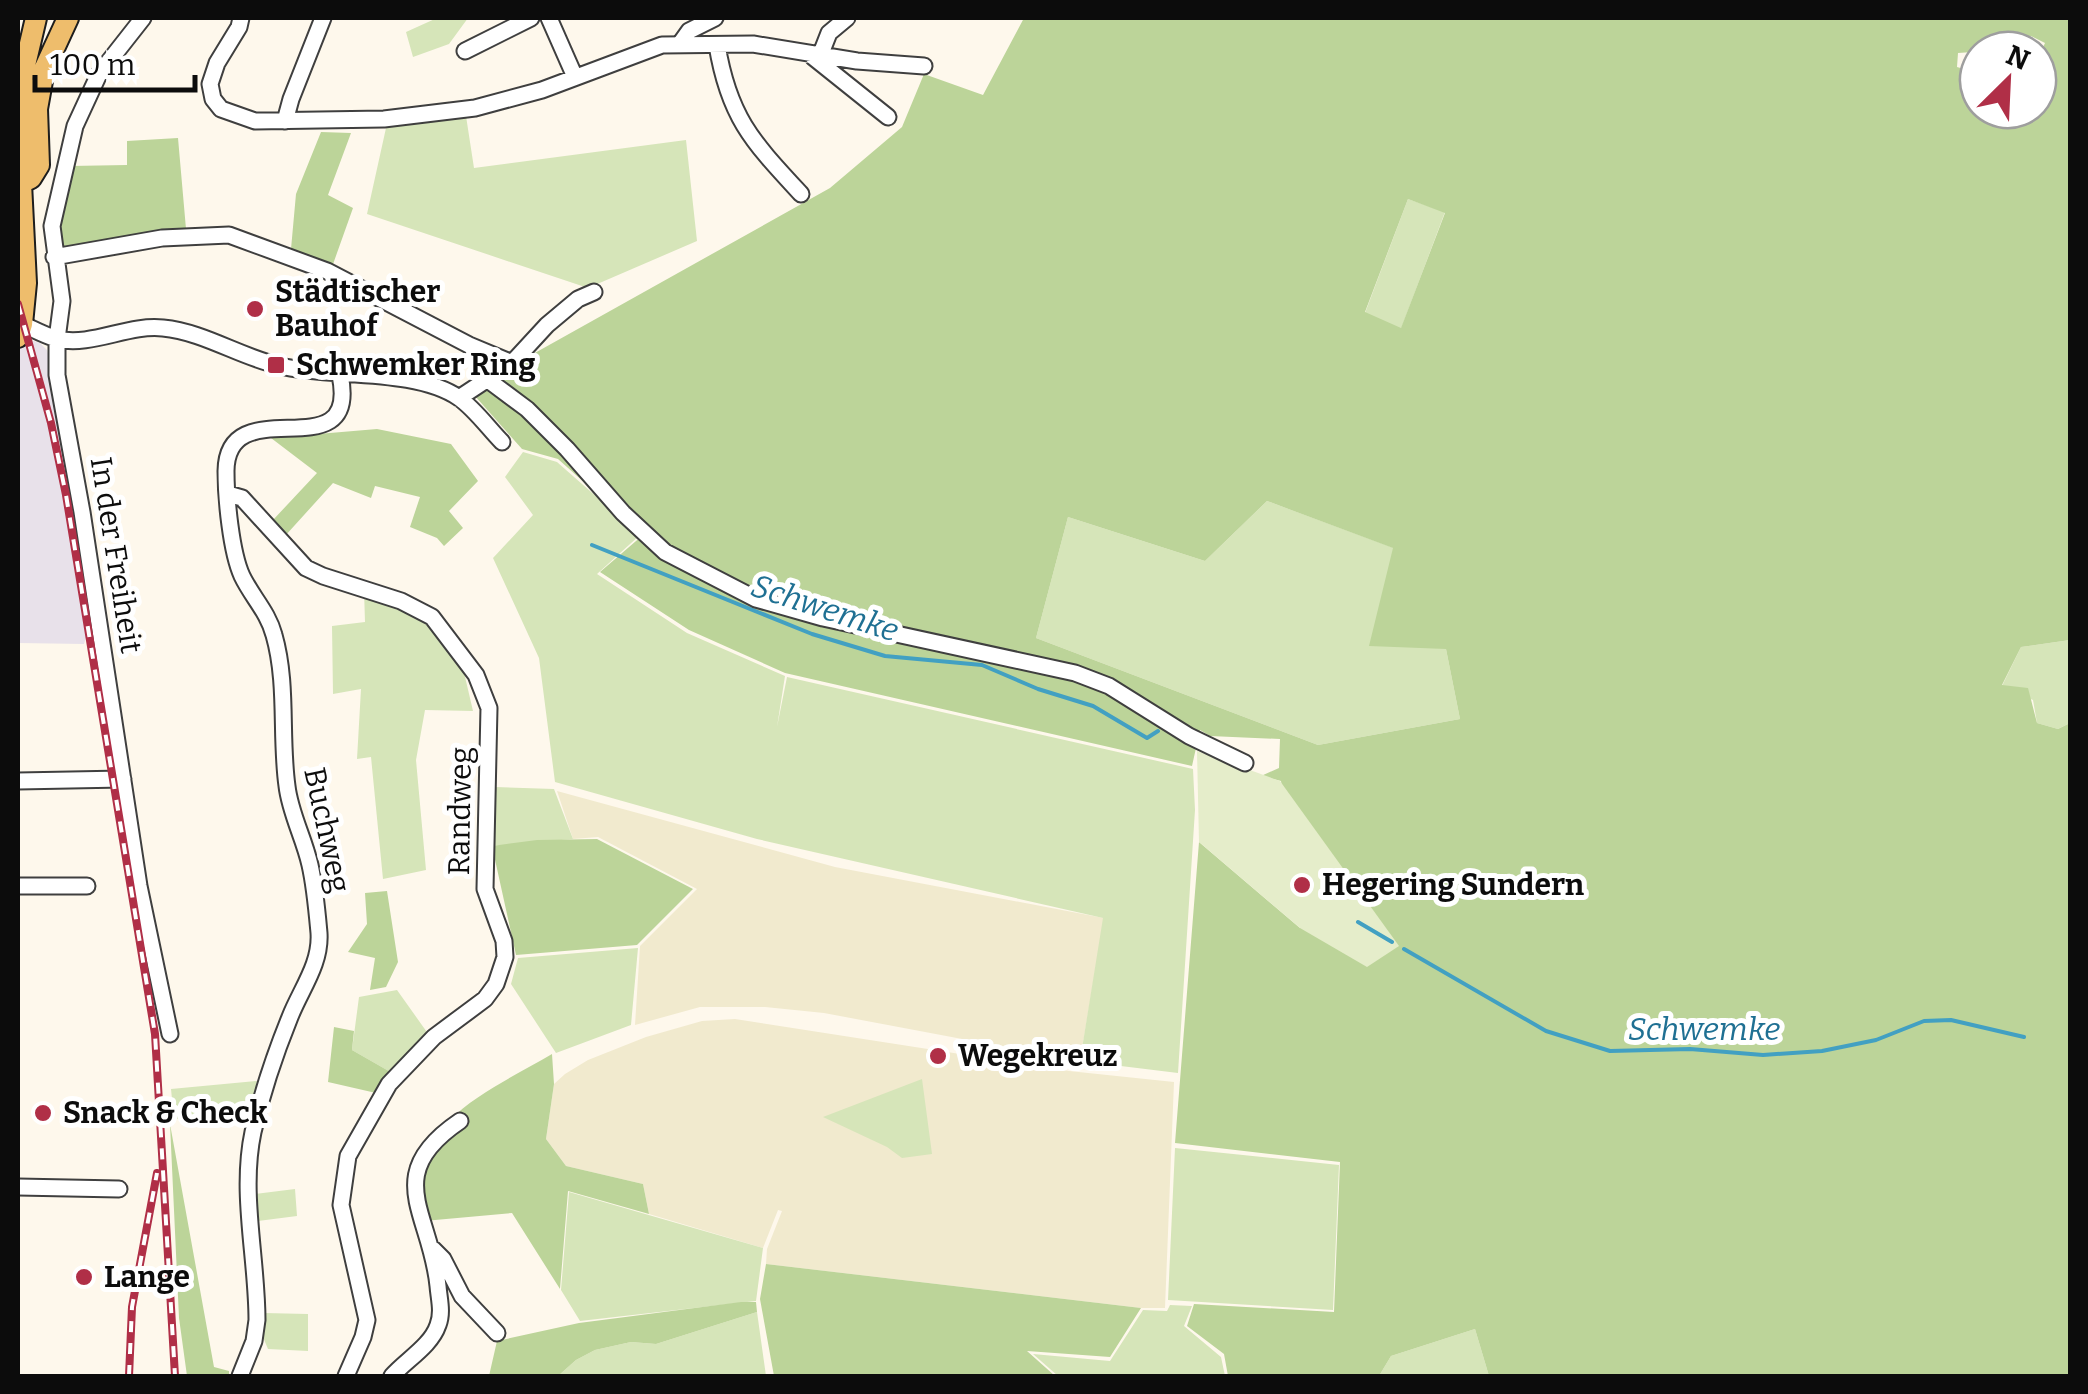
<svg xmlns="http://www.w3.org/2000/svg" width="2088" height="1394" font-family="Bitter,serif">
  <rect width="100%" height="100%" fill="#fef8ec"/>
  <path fill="#e8e1ea" d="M 25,338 L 40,343 L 47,350 L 64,412 L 94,612 L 84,644 L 18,643 L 18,350 Z"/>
  <path fill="#f1eace" d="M 557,791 L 835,867 L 1104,918 L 1080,1061 L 824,1013 L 765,1007 L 700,1007 L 635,1025 L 640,946 L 697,889 L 598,837 L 573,839 Z
    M 735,1019 L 1069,1071 L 1174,1082 L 1165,1308 L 1141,1308 L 766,1264 L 767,1249 L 782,1211 L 778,1210 L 763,1248 L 649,1214 L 643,1184 L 566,1166 L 546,1139 L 554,1084 L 565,1074 L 588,1060 L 646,1037 L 702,1021 Z"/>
  <path fill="#d6e5b9" d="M 437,18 L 468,18 L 449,44 L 413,57 L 406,32 Z
    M 466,116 L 474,168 L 686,140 L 697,241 L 588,288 L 367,214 L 386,128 Z
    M 1408,199 L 1445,212 L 1401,329 L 1365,313 Z
    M 523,452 L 557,462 L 640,535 L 597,574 L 687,633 L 785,676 L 777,727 L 787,677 L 1193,769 L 1195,810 L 1178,1073 L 1080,1061 L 1103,918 L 757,839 L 555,782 L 539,658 L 493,558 L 533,515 L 505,477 Z
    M 1267,501 L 1394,548 L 1446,649 L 1460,719 L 1318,745 L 1036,638 L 1068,517 L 1205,561 Z
    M 364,590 L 423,617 L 459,651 L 473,711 L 425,710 L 416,760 L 426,870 L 383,879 L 371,757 L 357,759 L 361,689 L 333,694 L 332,626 L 365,622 Z
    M 2070,640 L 2070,723 L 2058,729 L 2037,723 L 2033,700 L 2002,686 L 2021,647 Z
    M 495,787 L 554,789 L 573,839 L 492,846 Z
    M 638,948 L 631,1025 L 556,1053 L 511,984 L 518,958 Z
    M 397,990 L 429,1035 L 394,1074 L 352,1050 L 359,997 Z
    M 922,1079 L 932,1154 L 902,1158 L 887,1147 L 823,1117 Z
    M 257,1081 L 250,1113 L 174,1119 L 171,1089 Z
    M 1175,1148 L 1339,1165 L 1333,1310 L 1168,1300 Z
    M 295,1189 L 297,1216 L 258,1221 L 255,1194 Z
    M 569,1192 L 763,1248 L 756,1301 L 580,1321 L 561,1290 Z
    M 1170,1305 L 1192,1306 L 1184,1326 L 1221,1357 L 1225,1376 L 1058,1376 L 1033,1354 L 1110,1361 L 1143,1310 L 1167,1311 Z
    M 757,1312 L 766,1376 L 558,1376 L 576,1360 L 595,1350 L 631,1342 L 656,1344 Z
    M 264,1313 L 308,1314 L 308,1351 L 268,1349 L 263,1337 Z
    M 1475,1329 L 1489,1376 L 1379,1376 L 1391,1356 Z"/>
  <path fill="#bcd499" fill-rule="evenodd" d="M 1024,18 L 2070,18 L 2070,640 L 2021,647 L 2002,685 L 2028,688 L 2037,723 L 2058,729 L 2070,723 L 2070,1376 L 1489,1376 L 1475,1329 L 1391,1356 L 1379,1376 L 1228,1376 L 1224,1354 L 1187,1326 L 1194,1304 L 1334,1312 L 1340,1162 L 1175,1143 L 1199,842 L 1300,928 L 1281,781 L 1261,776 L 1279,768 L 1280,739 L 1210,736 L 1200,730 L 1192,766 L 785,673 L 689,630 L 600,572 L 643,535 L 558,459 L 522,449 L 475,396 L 501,372 L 830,188 L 902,127 L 924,74 L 983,95 ZM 2031,36 L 2045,43 L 2038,58 L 2038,110 L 1978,110 L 1978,73 L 1957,67 L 1958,53 L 2016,49 ZM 1408,199 L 1445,213 L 1401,328 L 1365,312 ZM 1267,501 L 1393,548 L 1369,646 L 1446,649 L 1460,719 L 1318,745 L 1036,638 L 1068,517 L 1205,561 Z
    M 321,132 L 351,133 L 328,195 L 353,208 L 332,267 L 291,249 L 296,194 Z
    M 178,138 L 186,229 L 60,252 L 58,221 L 70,166 L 127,165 L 127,141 Z
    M 377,429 L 451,444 L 478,481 L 449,511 L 463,528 L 444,546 L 437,538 L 410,527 L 420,497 L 375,486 L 371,498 L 333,483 L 285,536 L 273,520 L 317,473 L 271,438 Z
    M 597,839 L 693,889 L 637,945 L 516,955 L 492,846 L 537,840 Z
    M 387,891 L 398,962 L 386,987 L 370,990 L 375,958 L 348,952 L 367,924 L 365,893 Z
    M 334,1027 L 354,1031 L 352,1050 L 394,1074 L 376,1093 L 328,1082 Z
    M 552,1054 L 554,1084 L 546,1139 L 566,1166 L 643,1184 L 649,1214 L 568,1191 L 560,1289 L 512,1213 L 424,1221 C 422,1209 417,1194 418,1183 C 423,1115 502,1084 552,1054 Z
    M 170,1124 L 214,1367 L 229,1371 L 229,1376 L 187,1376 L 179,1318 Z
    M 766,1264 L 1141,1308 L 1110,1357 L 1027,1351 L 1055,1376 L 774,1376 L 760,1299 Z
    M 741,1302 L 756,1302 L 757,1312 L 656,1344 L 631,1342 L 595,1350 L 576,1360 L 558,1376 L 489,1376 L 497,1341 L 579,1323 Z"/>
  <path fill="#e5edca" d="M 1197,751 L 1280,781 L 1399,946 L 1367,967 L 1300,928 L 1199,842 Z"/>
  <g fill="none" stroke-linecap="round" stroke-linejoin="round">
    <path stroke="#42a0c2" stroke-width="4" d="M 592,545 L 812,634 L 885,656 L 982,665 L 1038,689 L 1093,706 L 1147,738 L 1158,731
      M 1358,922 L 1392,942
      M 1404,949 L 1546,1031 L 1610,1051 L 1690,1049 L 1763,1055 L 1822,1051 L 1876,1040 L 1924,1021 L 1951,1020 L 2024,1037"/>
    <g stroke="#3f3f3f" stroke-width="19">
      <path id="minor" d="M 143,18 L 99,74 L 75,126 L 52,226 L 62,301 L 57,339 L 57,375 L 82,512 L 139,886 L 170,1034
        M 241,18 L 239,27 L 217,63 L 210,84 L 213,99 L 221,109 L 255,121 L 384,119 L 475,108 L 542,90 L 662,45 L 753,44 L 857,61 L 924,66
        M 549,18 L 575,77
        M 679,45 L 689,31 L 715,18
        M 717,45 C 729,118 753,142 801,194
        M 465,51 L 531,18
        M 820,56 L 829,33 L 847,18
        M 813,57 L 888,117
        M 285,121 L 291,99 L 323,18
        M 54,257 L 162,238 L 229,235 L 327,271 L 469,345 L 512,363
        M 22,324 C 33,329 46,336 57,339 C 92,347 128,324 163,328 C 204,332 240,357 280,366 C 332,378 415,368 459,398 C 475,409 489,429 502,442
        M 488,380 L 527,409 L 567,449 L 623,513 L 665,552 L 756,599 L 823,618 L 1075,673 L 1109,686 L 1189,736 L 1245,763
        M 459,398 L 512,363 L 547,325 L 578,299 L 594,292
        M 228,494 L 242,498 L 306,568 L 323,576 L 401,601 L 432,617 L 476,675 L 489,708 L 485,889 L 504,941 L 505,957 L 496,984 L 485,999 L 434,1037 L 389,1084 L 348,1156 L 341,1205 L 367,1320 L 363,1337 L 346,1376
        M 18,781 L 123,779
        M 18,886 L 87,886
        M 18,1187 L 119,1189
        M 433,1249 L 443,1259 L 462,1296 L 497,1333
        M 240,1376 L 254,1341 L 257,1320 C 257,1258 240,1193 253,1132 C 262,1093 275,1054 290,1017 C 301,989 321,964 319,933 C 317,911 315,887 310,865 C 304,838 290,813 287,786 C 280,736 288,684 274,635 C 268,612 252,597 242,576 C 231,552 226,498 226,471 C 227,386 361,474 340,375
        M 392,1376 C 406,1360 431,1346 438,1325 C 443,1312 439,1299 438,1286 C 431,1213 380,1175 460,1121"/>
    </g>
    <g stroke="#1d1d1d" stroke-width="24">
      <path id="major" d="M 21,183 L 31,178 L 39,165 L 37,109 L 44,70 L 68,18
        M 18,337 L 22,324 L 26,283 L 21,183 L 22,78 L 36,18"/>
    </g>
    <use href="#minor" stroke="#fff" stroke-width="15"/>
    <use href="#major" stroke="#eebd6c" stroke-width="20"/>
    <g stroke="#b02f47" stroke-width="8">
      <path id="rail" d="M 18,304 L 51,423 L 66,495 L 155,1034 L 175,1376
        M 129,1376 L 132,1307 L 157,1173"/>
    </g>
    <use href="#rail" stroke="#fff" stroke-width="4" stroke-dasharray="11" stroke-linecap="butt"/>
  </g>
  <g fill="#b02f47" stroke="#fff" stroke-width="4">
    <circle cx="255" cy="309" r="10"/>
    <rect x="266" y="355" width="20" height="20" rx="5"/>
    <circle cx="1302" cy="885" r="10"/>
    <circle cx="938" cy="1056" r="10"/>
    <circle cx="43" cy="1113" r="10"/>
    <circle cx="84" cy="1277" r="10"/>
  </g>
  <g text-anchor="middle" stroke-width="10" stroke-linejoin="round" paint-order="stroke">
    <g font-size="30" font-weight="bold" fill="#0c0c0c" stroke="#fff" text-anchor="start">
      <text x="275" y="302">Städtischer<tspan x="275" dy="34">Bauhof</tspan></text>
      <text x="296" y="375">Schwemker Ring</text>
      <text x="1322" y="895">Hegering Sundern</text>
      <text x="958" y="1066">Wegekreuz</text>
      <text x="63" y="1123">Snack &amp; Check</text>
      <text x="104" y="1287">Lange</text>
    </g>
    <g font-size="30" fill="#0c0c0c" stroke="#fff">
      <text transform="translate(116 555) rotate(81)" y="10">In der Freiheit</text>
      <text transform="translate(460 811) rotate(-89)" y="10">Randweg</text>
      <text transform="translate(327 830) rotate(78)" y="10">Buchweg</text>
    </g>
    <g font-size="32" font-style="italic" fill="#1f7093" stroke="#fff">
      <text transform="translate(825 608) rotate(18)" y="11">Schwemke</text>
      <text x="1704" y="1040">Schwemke</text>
    </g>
  </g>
  <rect width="2088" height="1394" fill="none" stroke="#0c0c0c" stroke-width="40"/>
  <g transform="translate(2008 80) rotate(24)"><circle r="48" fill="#ffffff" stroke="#9e9e9e" stroke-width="2.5"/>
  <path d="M0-8L18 38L0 25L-18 38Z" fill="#b02f47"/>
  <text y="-15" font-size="28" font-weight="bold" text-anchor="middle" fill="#0c0c0c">N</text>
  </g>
  <path d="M35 75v15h160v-15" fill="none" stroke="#0c0c0c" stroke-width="5"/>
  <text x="50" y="75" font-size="30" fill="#0c0c0c" stroke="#ffffff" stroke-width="8" paint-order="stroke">100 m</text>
</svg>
